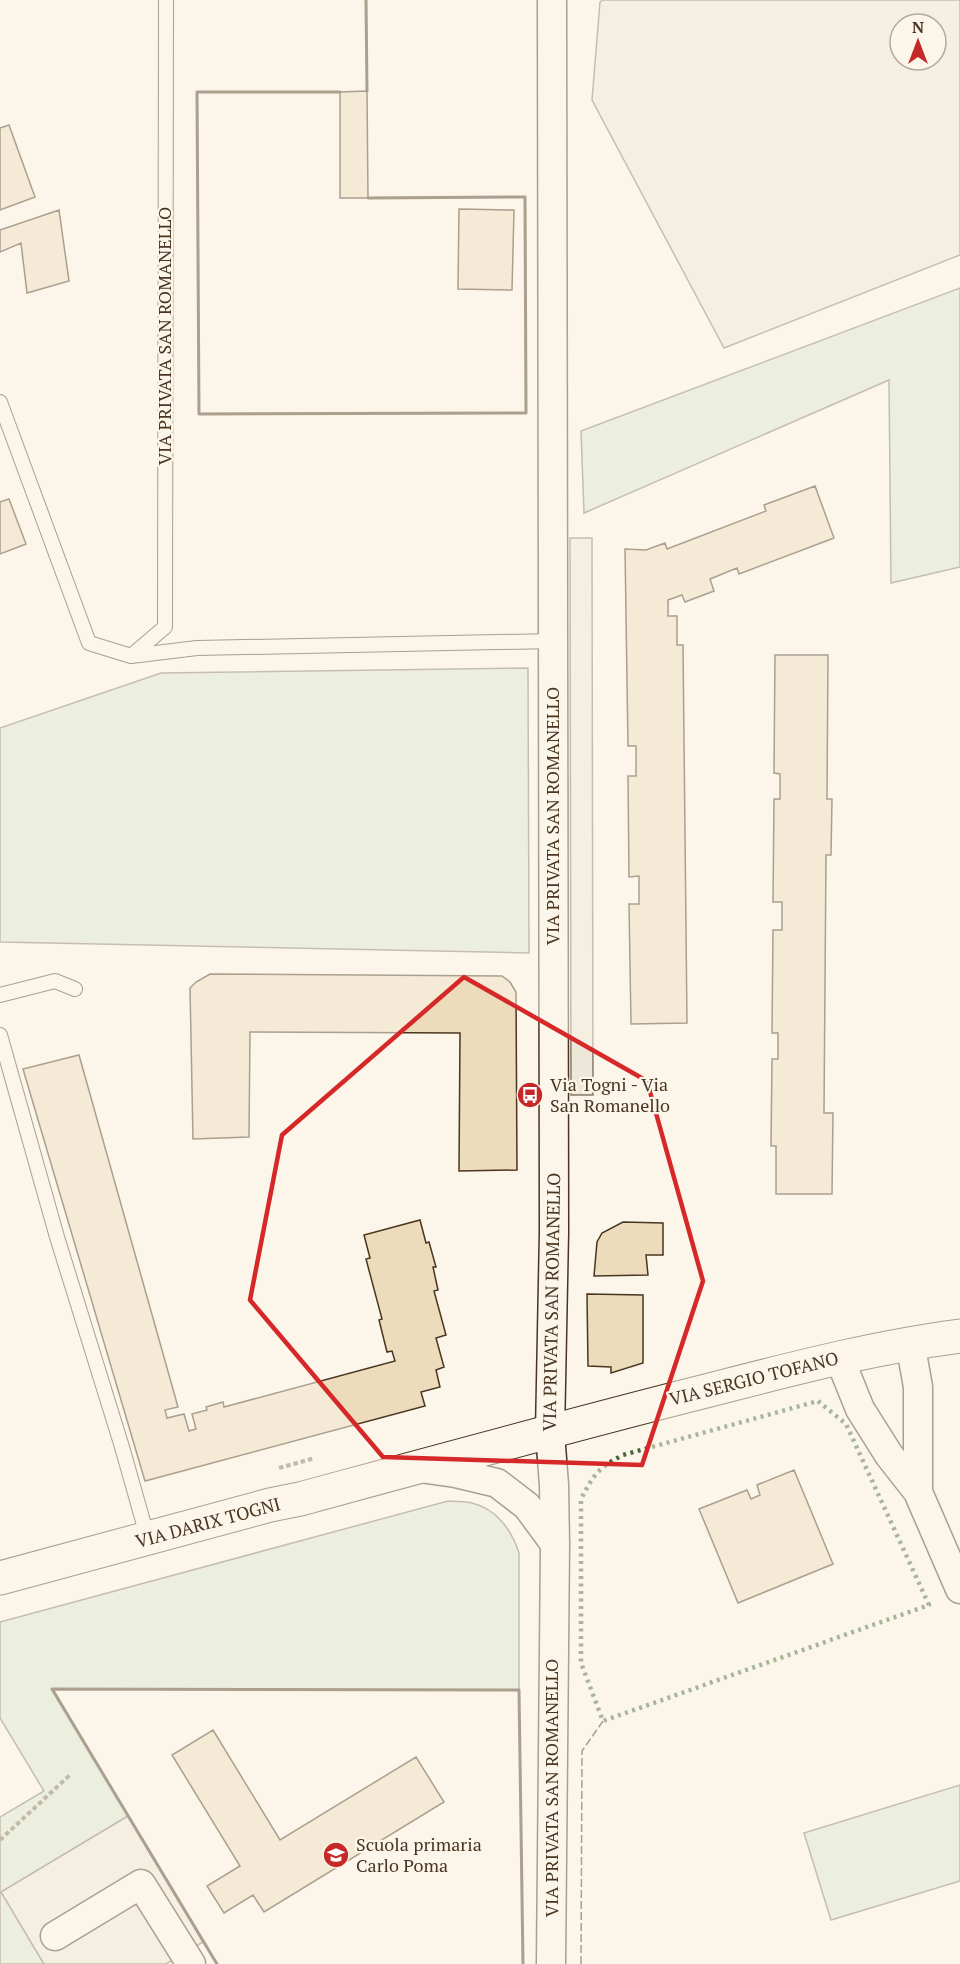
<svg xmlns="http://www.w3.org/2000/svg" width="960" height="1964" font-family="'PT Serif',serif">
  <rect width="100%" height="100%" fill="#fbf6e9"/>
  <path fill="#dce7d0" stroke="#887966" stroke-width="1.5" d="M 960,288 L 960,567 L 891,583 L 889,380 L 584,513 L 581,431 Z
    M 528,668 L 529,953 L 0,942 L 0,728 L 161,673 Z
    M 448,1501 C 456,1502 465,1501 472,1503 C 497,1509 512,1531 519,1553 L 519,1690 L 53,1689 L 128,1816 L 1,1892 L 44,1964 L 0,1964 L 0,1817 L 44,1791 L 0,1718 L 0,1622 Z
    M 960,1785 L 960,1881 L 831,1920 L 804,1833 Z"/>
  <path fill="#ede7d9" stroke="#887966" stroke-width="1.5" fill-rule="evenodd" d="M 603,0 L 960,0 L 960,255 L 724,348 L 592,100 L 600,2 ZM 900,24 L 936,24 L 936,60 L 900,60 Z
    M 570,538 L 592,538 L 593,1095 L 571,1095 Z
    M 128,1816 L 203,1942 L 166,1964 L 44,1964 L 1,1892 Z"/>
  <path fill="#ecdcbc" stroke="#4a3520" stroke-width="1.5" d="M 367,91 L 368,198 L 340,198 L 340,92 Z
    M 9,125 L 35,197 L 0,210 L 0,128 Z
    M 459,209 L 514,210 L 512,290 L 458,289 Z
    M 59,210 L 69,281 L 27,293 L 21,243 L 0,252 L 0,230 Z
    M 815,486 L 834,538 L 739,574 L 737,568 L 710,579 L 714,591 L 685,602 L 682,595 L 668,600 L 668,616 L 677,616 L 677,645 L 683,645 L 687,1023 L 631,1024 L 629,904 L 639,904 L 639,876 L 629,877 L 628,776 L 636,776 L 636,746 L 628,746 L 625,549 L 646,550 L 665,543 L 667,549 L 766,511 L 764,505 Z
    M 9,499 L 26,544 L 0,554 L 0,502 Z
    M 775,655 L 828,655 L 827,799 L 832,799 L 831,855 L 826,855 L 824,1113 L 833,1113 L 832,1194 L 776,1194 L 776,1146 L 771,1146 L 772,1059 L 778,1059 L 778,1033 L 772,1033 L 773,930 L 782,930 L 782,902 L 773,902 L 774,799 L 780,799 L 780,774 L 774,773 Z
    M 210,974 L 502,976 L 510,982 L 516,992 L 517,1170 L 459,1171 L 460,1033 L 250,1032 L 249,1137 L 193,1139 L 190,988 L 196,982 Z
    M 79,1055 L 178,1407 L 165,1410 L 167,1418 L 184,1414 L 189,1431 L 196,1429 L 192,1414 L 207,1410 L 206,1407 L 223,1402 L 224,1407 L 395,1361 L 392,1351 L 387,1352 L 379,1320 L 382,1319 L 366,1259 L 370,1258 L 364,1235 L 420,1220 L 426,1243 L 429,1242 L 436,1267 L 433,1267 L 438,1290 L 434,1291 L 446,1335 L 436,1338 L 444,1367 L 436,1370 L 440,1387 L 421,1392 L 425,1406 L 145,1481 L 23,1069 Z
    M 623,1222 L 663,1223 L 663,1255 L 646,1255 L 648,1275 L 594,1276 L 597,1242 L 602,1233 Z
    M 587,1294 L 643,1295 L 643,1363 L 611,1373 L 611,1367 L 588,1366 Z
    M 794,1470 L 833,1564 L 738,1603 L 699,1509 L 747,1490 L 751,1499 L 760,1495 L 757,1485 Z
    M 213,1730 L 280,1840 L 416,1757 L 444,1802 L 264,1912 L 253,1895 L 224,1913 L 207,1886 L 240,1866 L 172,1755 Z"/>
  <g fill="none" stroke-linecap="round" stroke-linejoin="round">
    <g stroke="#4a3520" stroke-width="16">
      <path id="lane" d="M 0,402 L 89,643 L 131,656 L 197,648 L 553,641
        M 131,656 L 165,627 L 166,0
        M 0,995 L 55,981 L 75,989
        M 0,1035 L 57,1237 L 122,1447 L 148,1539"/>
    </g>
    <g stroke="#4a3520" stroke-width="31">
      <path id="street" d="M 910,1342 L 918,1387 L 918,1492
        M 839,1357 L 860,1409 L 889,1455 L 918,1492 L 960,1589
        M 420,1468 L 455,1473 L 497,1483 L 527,1506 L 555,1544
        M 55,1936 L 141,1884 L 191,1964
        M 551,1964 L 555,1544 L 554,1485 L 550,1433 L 554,1232 L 552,0"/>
    </g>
    <g stroke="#4a3520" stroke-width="35">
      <path id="secondary" d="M 0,1578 L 270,1505 L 300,1499 C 429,1464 557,1429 686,1396 C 777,1373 867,1348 960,1336"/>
    </g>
    <path stroke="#7f6f5c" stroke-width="4" stroke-dasharray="4.5 3" stroke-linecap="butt" d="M 279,1468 L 315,1458
      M 0,1840 L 71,1774"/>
    <use href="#lane" stroke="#fbf6e9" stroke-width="14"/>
    <use href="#street" stroke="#fbf6e9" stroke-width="28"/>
    <use href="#secondary" stroke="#fbf6e9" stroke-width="33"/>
    <path stroke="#436837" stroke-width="4.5" stroke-dasharray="3 4.5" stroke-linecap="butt" d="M 818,1401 L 846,1424 L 929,1605 L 603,1721 L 581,1663 L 581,1499 C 594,1474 598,1468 623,1455 Z"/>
    <path stroke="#4a3520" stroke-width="1.5" stroke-dasharray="8 3" stroke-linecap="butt" d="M 581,1964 L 582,1751 L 603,1721"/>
    <path stroke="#4a3520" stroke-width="3" d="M 366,0 L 367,91
      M 340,92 L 197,92 L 199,414 L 526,413 L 525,197 L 368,198
      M 217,1964 L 52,1689 L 519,1690 L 523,1964"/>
  </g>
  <path d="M0 0H960V1964H0ZM 464,977 L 647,1081 L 703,1281 L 642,1465 L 383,1457 L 250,1300 L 282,1135 Z" fill="#fbf6e9" fill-opacity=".55" fill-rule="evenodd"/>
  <path fill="none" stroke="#d62828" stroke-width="4.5" stroke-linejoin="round" d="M 464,977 L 647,1081 L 703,1281 L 642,1465 L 383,1457 L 250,1300 L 282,1135 Z"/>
  <defs>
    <g id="bus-disc" transform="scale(1.35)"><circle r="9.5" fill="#c62828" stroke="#fbf6e9"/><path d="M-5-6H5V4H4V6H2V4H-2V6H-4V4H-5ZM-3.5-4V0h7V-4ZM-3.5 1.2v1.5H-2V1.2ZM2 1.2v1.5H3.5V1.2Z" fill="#fff"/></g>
    <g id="school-disc" transform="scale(1.35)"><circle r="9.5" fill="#c62828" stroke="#fbf6e9"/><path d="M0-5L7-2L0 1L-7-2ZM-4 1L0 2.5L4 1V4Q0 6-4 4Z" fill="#fff"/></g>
  </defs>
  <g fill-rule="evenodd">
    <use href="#bus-disc" x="530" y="1095"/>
    <use href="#school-disc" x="336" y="1855"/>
  </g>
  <g text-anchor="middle" stroke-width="4.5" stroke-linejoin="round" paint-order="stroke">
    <g font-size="18" fill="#4a3520" stroke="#fbf6e9">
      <text transform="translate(165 336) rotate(-90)" y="6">VIA PRIVATA SAN ROMANELLO</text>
      <text transform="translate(553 816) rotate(-90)" y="6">VIA PRIVATA SAN ROMANELLO</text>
      <text transform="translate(552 1302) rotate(-89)" y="6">VIA PRIVATA SAN ROMANELLO</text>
      <text transform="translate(754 1379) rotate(-14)" y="6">VIA SERGIO TOFANO</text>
      <text transform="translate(208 1523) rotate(-15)" y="6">VIA DARIX TOGNI</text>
      <text transform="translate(552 1788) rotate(-90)" y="6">VIA PRIVATA SAN ROMANELLO</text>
    </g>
    <g font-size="18" fill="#4a3520" stroke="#fbf6e9" text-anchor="start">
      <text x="550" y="1091">Via Togni - Via<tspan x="550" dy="21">San Romanello</tspan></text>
      <text x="356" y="1851">Scuola primaria<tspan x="356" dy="21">Carlo Poma</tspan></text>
    </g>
  </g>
  <g transform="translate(918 42)"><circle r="28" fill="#fbf6e9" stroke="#b4a999" stroke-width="1.5"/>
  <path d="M0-4.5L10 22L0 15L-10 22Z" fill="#c62828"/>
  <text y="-9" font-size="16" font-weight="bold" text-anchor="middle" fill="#4a3520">N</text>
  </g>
</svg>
